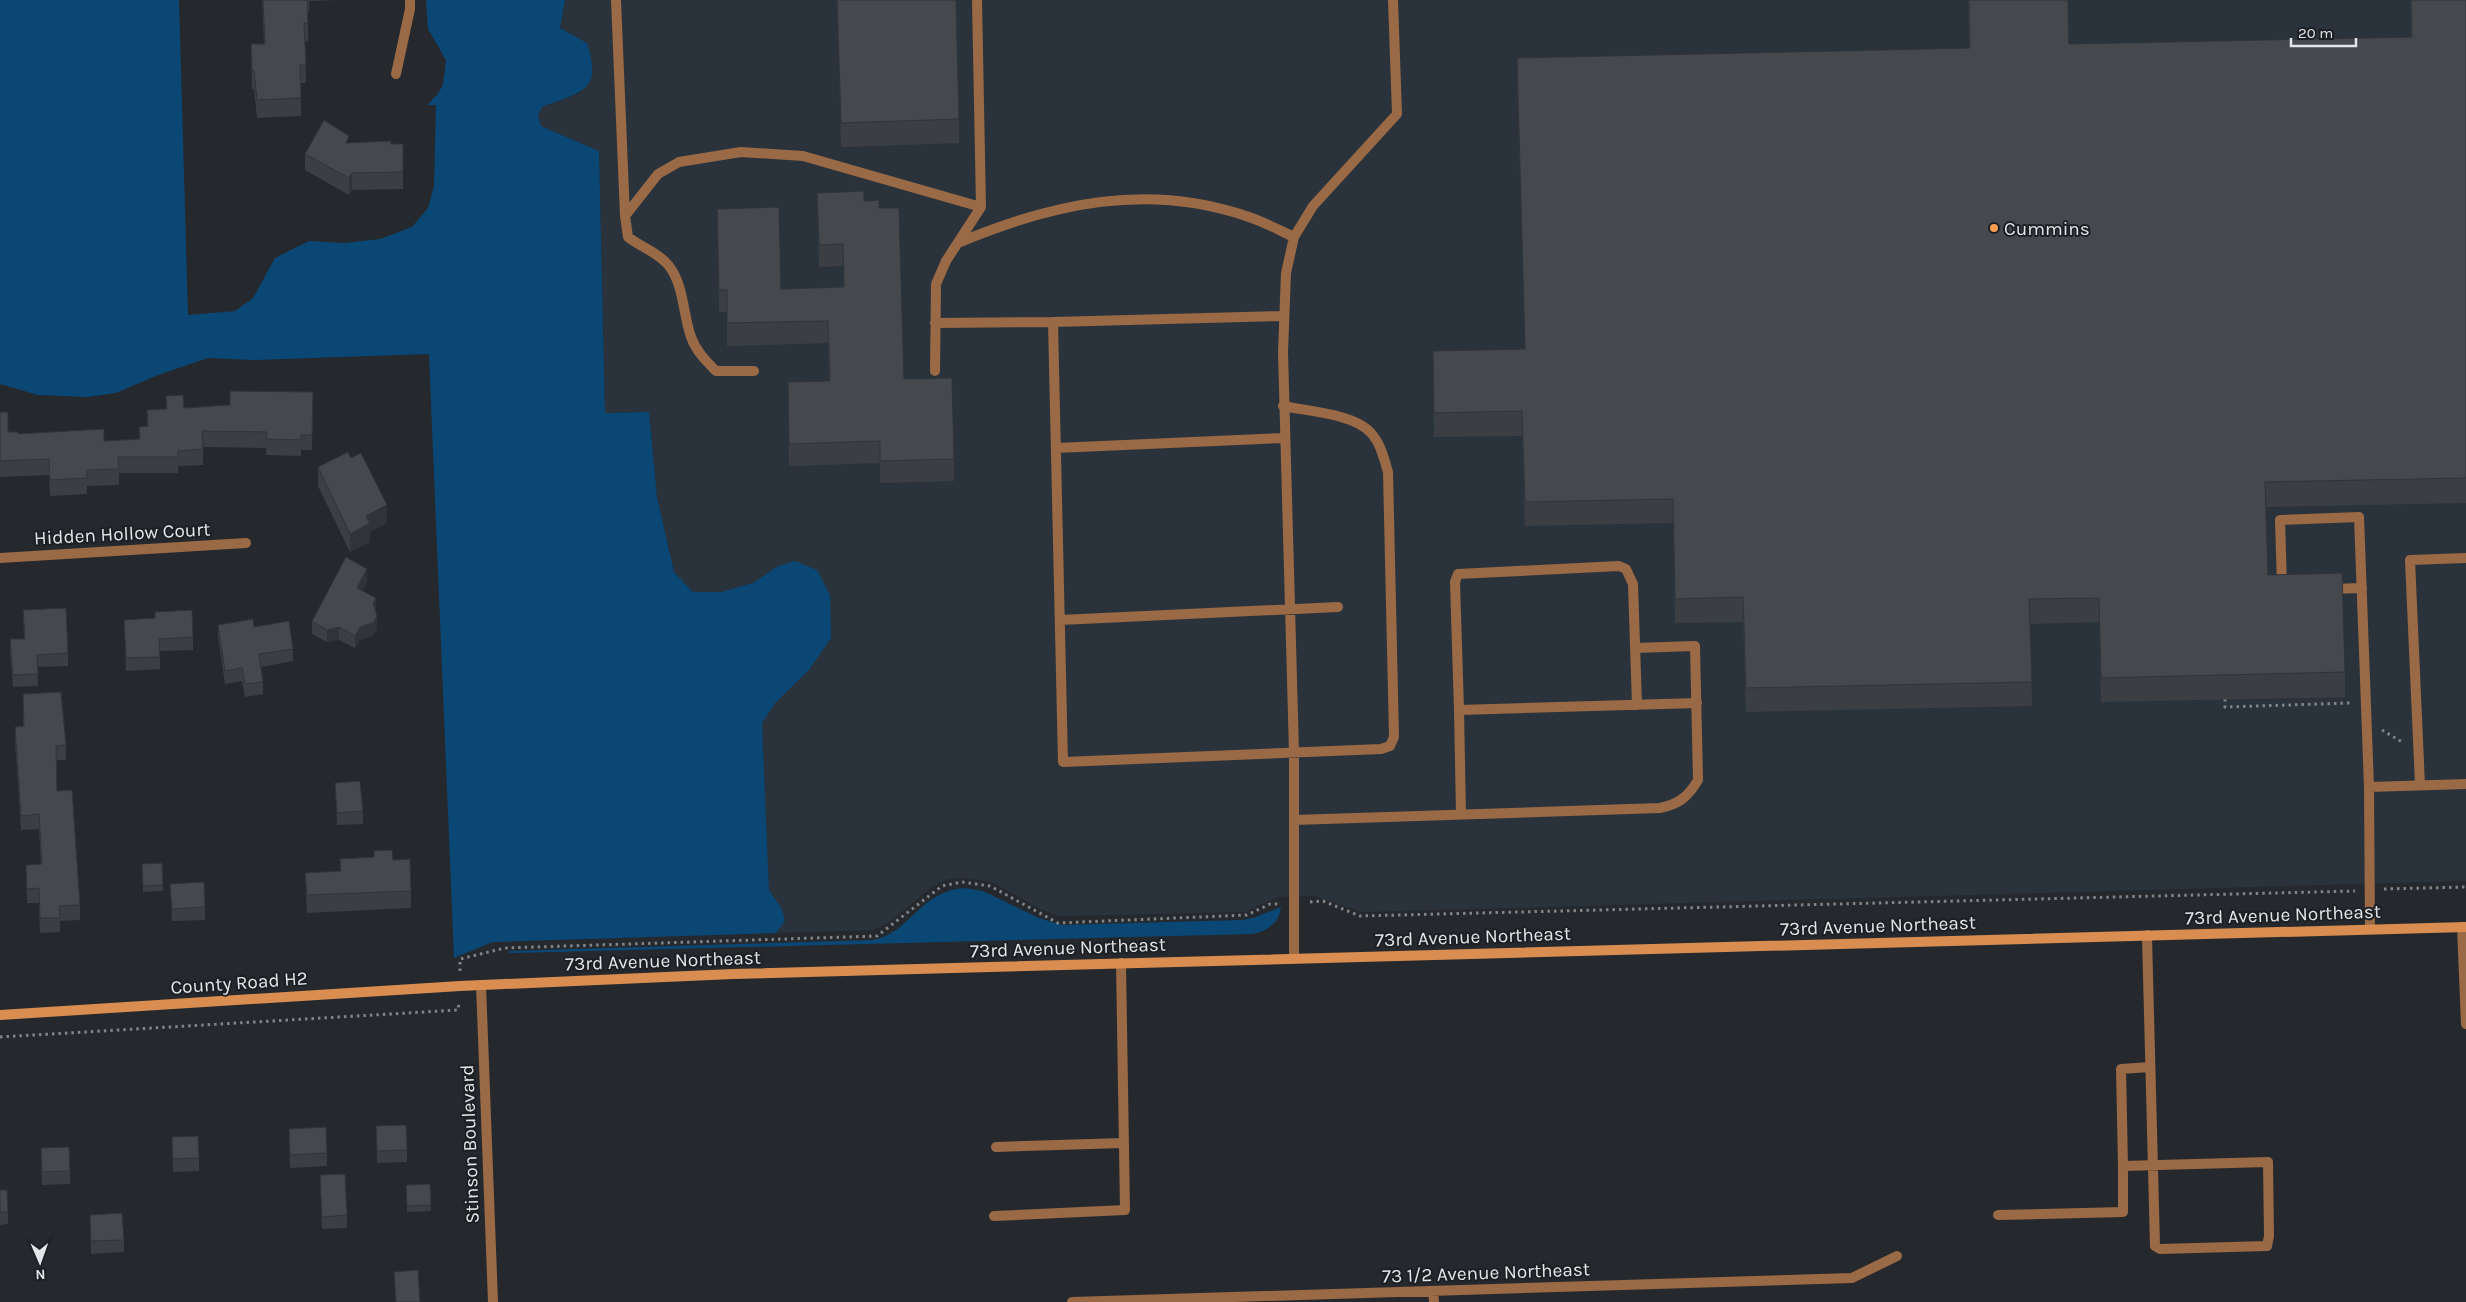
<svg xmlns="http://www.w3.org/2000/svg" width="2466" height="1302" font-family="Karla,sans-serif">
  <rect width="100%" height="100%" fill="#25292d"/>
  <path fill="#2a333b" d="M 565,0 L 2466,0 L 2466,881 L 1362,912 L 1315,896 L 1278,897 L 1245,912 L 1059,916 L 1040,909 L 992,882 L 965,878 L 948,879 L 933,886 L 888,923 L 874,930 L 776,933 L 785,921 L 782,909 L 769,890 L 762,723 L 775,703 L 809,670 L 778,566 L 754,583 L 721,592 L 693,592 L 674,572 L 657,497 L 649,412 L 605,413 L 599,151 L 541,126 L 538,115 L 542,107 L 581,93 L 587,43 L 560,28 Z"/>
  <path fill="#0a4775" d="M 0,0 L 179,0 L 188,315 L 235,311 L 253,298 L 275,258 L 309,241 L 344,243 L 380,239 L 412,227 L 428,208 L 434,186 L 436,105 L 427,105 L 437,95 L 443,85 L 446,60 L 428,29 L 426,0 L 565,0 L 560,28 L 587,43 C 603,92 581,92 542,107 L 538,115 L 541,126 L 599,151 L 605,413 L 649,412 L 657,497 L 674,572 L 693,592 L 721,592 L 753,583 L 778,566 L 795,561 L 817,570 L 830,595 L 831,638 L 809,670 L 775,703 L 762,723 L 769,890 L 782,909 L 785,921 L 776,933 L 493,942 L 454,958 L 429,354 L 255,360 L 208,358 L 158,375 L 116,393 L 87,397 L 38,395 L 0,384 Z
    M 964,888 L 983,891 L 1039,918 L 1061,925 L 1241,920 L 1253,918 L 1281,907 C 1279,923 1268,931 1252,934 L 515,953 L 509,953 L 508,951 L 873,940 C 909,934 920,891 964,888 Z"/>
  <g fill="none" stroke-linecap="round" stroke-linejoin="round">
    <path stroke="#818588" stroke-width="3" stroke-dasharray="2.5 4" stroke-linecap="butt" d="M 2225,699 L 2225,707 L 2350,703
      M 2382,730 L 2402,742
      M 2384,889 L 2466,887
      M 1310,902 L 1323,901 L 1360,916 L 2355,891
      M 460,971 L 460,959 L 505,948 L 877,936 L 942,886 L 962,882 L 990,886 L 1058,923 L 1247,915 L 1270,904 L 1279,904
      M 0,1037 L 458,1010 L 459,1002"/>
    <path stroke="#9a6945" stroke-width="10" d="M 616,0 L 625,216 L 628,237 C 642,248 658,252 669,266 C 684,285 683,315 691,337 C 696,351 706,361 716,371 L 754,371
      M 625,216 L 658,174 L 679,162 L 741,152 L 803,156 L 981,207
      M 958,243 C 1053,203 1148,182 1249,217 C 1264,222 1279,230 1294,237
      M 1053,322 L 1284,316
      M 935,323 L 1053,322 L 1063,762 L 1381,749 L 1390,746 L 1394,737 L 1388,472 C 1384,459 1381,444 1371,433 C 1355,414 1307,411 1283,406
      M 935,371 L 936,284 L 946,261 L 981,207 L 977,0
      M 1056,448 L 1284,438
      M 2282,586 L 2280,520 L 2359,517 L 2369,787 L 2370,929
      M 2330,589 L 2362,588
      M 1060,620 L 1338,607
      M 1637,705 L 1633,584 L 1626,569 L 1619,566 L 1458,574 L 1455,582 L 1459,710 L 1697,703
      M 1459,710 L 1461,814
      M 2420,785 L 2410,560 L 2466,558
      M 2369,787 L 2466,784
      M 1294,820 L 1660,808 C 1679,804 1688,797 1698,780 L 1695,646 L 1635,648
      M 1294,958 L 1294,752 L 1283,352 L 1286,273 L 1294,237 L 1313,206 L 1397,114 L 1393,0
      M 996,1147 L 1123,1143
      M 2123,1166 L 2121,1069 L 2150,1067
      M 1998,1215 L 2123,1212 L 2123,1166 L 2268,1162 L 2269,1236 L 2267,1246 L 2160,1249 L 2155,1246 C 2152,1143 2149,1039 2147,935
      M 994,1216 L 1125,1210 L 1121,963"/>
    <path stroke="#9a6945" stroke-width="10" d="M 396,74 L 410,9 L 410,0
      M 0,558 L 246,543
      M 2462,927 L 2466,1024
      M 481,985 L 493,1302
      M 1433,1291 L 1434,1302
      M 1072,1302 L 1852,1278 L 1897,1256"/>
    <path stroke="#da8d50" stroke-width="10" d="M 0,1015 L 460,986 L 733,974 L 2466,927"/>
  </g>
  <path fill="#3b3f43" d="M 262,0 L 339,0 L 309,1 L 309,12 L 308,12 L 308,41 L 305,41 L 306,83 L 301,83 L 301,116 L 257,118 L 254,89 L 252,89 L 251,44 L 264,44 Z
    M 837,0 L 956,0 L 959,119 L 959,143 L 841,147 Z
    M 1968,0 L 2068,0 L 2069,44 L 2411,37 L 2410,0 L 2466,0 L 2466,503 L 2266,507 L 2268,575 L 2345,672 L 2345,697 L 2101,702 L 2099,622 L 2030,624 L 2032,706 L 1746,712 L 1743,622 L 1675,623 L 1673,523 L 1525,526 L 1522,436 L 1434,437 L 1433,351 L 1525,349 L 1517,82 L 1517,58 L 1969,48 Z
    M 349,143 L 391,144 L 403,172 L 403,189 L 352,190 L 349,195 L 305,170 L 305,154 Z
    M 817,193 L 864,201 L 879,208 L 904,379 L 954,459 L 954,481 L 880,483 L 880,463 L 789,466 L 788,382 L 829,381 L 828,343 L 727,346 L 727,312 L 719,312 L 717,209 L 781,289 L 843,287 L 843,266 L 819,267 Z
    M 313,392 L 312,450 L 301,450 L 301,456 L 266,455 L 266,448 L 203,447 L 203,465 L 178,466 L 178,473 L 119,473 L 119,485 L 87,486 L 87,494 L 50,496 L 49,475 L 0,477 L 0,412 L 8,432 L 18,434 L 104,441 L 139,439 L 139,427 L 147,426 L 147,410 L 166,409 L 166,396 L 184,408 L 230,405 Z
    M 318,467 L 387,523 L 370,532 L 370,542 L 350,552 L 318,486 Z
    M 367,582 L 363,590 L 376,610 L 377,629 L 373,636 L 360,640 L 355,648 L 339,640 L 327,642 L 312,634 L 312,621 Z
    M 23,610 L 68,653 L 68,666 L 37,667 L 38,686 L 13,687 L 10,652 L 10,639 L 24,639 Z
    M 124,620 L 193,637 L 193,650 L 160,651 L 160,669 L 126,671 Z
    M 218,625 L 254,627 L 293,649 L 293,661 L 261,667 L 263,682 L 263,694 L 245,697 L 242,681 L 225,684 L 218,637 Z
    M 23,694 L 66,745 L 66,760 L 56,760 L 57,791 L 80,905 L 80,920 L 60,921 L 60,932 L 40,933 L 39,903 L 27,903 L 26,865 L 41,864 L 39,829 L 21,830 L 15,741 L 15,727 L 23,727 Z
    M 335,783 L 363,811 L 363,824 L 337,825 Z
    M 340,859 L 393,860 L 411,891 L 411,908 L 307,913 L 305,873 L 340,871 Z
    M 162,863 L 163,891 L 143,892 L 142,864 Z
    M 170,884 L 205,907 L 205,920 L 172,921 Z
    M 376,1126 L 407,1150 L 407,1162 L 377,1163 Z
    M 289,1129 L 327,1153 L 327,1166 L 290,1168 Z
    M 172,1137 L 199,1158 L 199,1171 L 173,1172 Z
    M 41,1148 L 70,1171 L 70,1184 L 42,1185 Z
    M 320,1175 L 347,1215 L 347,1228 L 322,1229 Z
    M 430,1184 L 431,1211 L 407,1212 L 406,1185 Z
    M 0,1190 L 8,1212 L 8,1224 L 0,1225 Z
    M 90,1215 L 124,1240 L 124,1252 L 91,1254 Z"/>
  <path fill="#303337" d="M 352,173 L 352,190 L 349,195 L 349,178 Z
    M 387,505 L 387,523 L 370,532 L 370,542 L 350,552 L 350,534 L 366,516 Z
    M 367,569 L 367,582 L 357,600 L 357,588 Z
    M 376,598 L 376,610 L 373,616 L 373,603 Z
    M 377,616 L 377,629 L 373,636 L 360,640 L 355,648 L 355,636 L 360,627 Z
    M 339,627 L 339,640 L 327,642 L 327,630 Z"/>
  <path fill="#45494e" stroke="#303337" d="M 263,0 L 307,0 L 308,23 L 304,23 L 306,65 L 300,65 L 301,98 L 257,100 L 254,71 L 252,71 L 251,44 L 265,44 Z
    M 837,0 L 956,0 L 959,119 L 841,123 Z
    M 1969,0 L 2068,0 L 2069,44 L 2412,37 L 2411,0 L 2466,0 L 2466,478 L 2265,482 L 2268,575 L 2342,573 L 2345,672 L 2101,678 L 2099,598 L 2029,599 L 2032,682 L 1746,688 L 1743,597 L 1675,599 L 1673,499 L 1525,502 L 1522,411 L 1434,413 L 1433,351 L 1525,349 L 1517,58 L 1970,48 Z
    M 324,120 L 349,136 L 346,143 L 391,141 L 391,144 L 403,144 L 403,172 L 352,173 L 349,178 L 305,154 Z
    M 864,191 L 864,201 L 879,200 L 879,208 L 899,208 L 904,379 L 952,378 L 954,459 L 880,461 L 880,441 L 789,444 L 788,382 L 830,381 L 828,321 L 727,323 L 727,290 L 719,290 L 717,209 L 779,207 L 781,289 L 844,287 L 843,244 L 819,245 L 817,193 Z
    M 230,391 L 313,392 L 312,435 L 301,435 L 301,440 L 266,439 L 267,432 L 202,431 L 203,449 L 178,451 L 178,457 L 118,457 L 119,469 L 87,470 L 87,478 L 50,480 L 49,459 L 0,461 L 0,412 L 8,412 L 8,432 L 18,432 L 18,434 L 104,429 L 104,441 L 140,439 L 139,427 L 148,426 L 147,410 L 167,409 L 166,396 L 183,395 L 184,408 L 230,405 Z
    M 348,452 L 351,458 L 361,453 L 387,505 L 366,516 L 370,523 L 350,534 L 318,467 Z
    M 346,557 L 367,569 L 357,588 L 376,598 L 373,603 L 377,616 L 373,623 L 360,627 L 355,636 L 339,627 L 327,630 L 312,621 Z
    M 66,608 L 68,653 L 37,655 L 38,674 L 13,675 L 10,639 L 25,639 L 23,610 Z
    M 192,610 L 193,637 L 159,639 L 160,657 L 126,658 L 124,620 L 155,618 L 155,612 Z
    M 253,619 L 254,627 L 289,621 L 293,649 L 259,654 L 263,682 L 245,684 L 242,668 L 225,671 L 218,625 Z
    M 61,692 L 66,745 L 56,746 L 57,791 L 72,790 L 80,905 L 59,906 L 60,918 L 40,918 L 39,888 L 27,889 L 26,865 L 42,864 L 39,814 L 21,816 L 15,727 L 24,726 L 23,694 Z
    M 360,781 L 363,811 L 337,813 L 335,783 Z
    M 392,850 L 393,860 L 410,859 L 411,891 L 307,895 L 305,873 L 341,871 L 340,859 L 374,857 L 374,851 Z
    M 162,863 L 163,885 L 143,886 L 142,864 Z
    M 204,882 L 205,907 L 172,909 L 170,884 Z
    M 406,1125 L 407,1150 L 377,1151 L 376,1126 Z
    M 326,1127 L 327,1153 L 290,1155 L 289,1129 Z
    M 198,1136 L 199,1158 L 173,1159 L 172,1137 Z
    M 69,1147 L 70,1171 L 42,1172 L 41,1148 Z
    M 345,1174 L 347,1215 L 322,1217 L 320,1175 Z
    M 430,1184 L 431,1205 L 407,1206 L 406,1185 Z
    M 0,1190 L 7,1190 L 8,1212 L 0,1212 Z
    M 122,1213 L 124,1240 L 91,1241 L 90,1215 Z
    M 418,1270 L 420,1302 L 396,1302 L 394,1272 Z"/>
  <circle fill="#fb9e52" stroke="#1c1f23" stroke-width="2" cx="1994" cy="228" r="5"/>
  <g text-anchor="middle" stroke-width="4" stroke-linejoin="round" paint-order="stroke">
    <g font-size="19" fill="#e3e6e8" stroke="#1c1f23" text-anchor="start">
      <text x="2004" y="235">Cummins</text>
    </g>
    <g font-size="19" fill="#e3e6e8" stroke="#1c1f23">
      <text transform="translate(122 533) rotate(-3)" y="7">Hidden Hollow Court</text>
      <text transform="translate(2283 914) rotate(-2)" y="7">73rd Avenue Northeast</text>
      <text transform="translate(1878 925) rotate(-2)" y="7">73rd Avenue Northeast</text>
      <text transform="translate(1473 936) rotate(-2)" y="7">73rd Avenue Northeast</text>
      <text transform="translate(1068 947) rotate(-2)" y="7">73rd Avenue Northeast</text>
      <text transform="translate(663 960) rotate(-2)" y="7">73rd Avenue Northeast</text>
      <text transform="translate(239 982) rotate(-4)" y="7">County Road H2</text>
      <text transform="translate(469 1144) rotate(-92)" y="7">Stinson Boulevard</text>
      <text transform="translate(1486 1272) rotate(-2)" y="7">73 1/2 Avenue Northeast</text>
    </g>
  </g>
  <g transform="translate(40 1262) rotate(178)" stroke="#1c1f23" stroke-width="4" paint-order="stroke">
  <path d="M0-4L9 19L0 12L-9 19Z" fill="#e3e6e8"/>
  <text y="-8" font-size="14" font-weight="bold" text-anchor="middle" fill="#e3e6e8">N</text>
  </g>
  <path d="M2291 38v8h65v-8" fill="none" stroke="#e3e6e8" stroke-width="2.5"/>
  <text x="2298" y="38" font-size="15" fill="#e3e6e8" stroke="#1c1f23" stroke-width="4" paint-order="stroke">20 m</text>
</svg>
